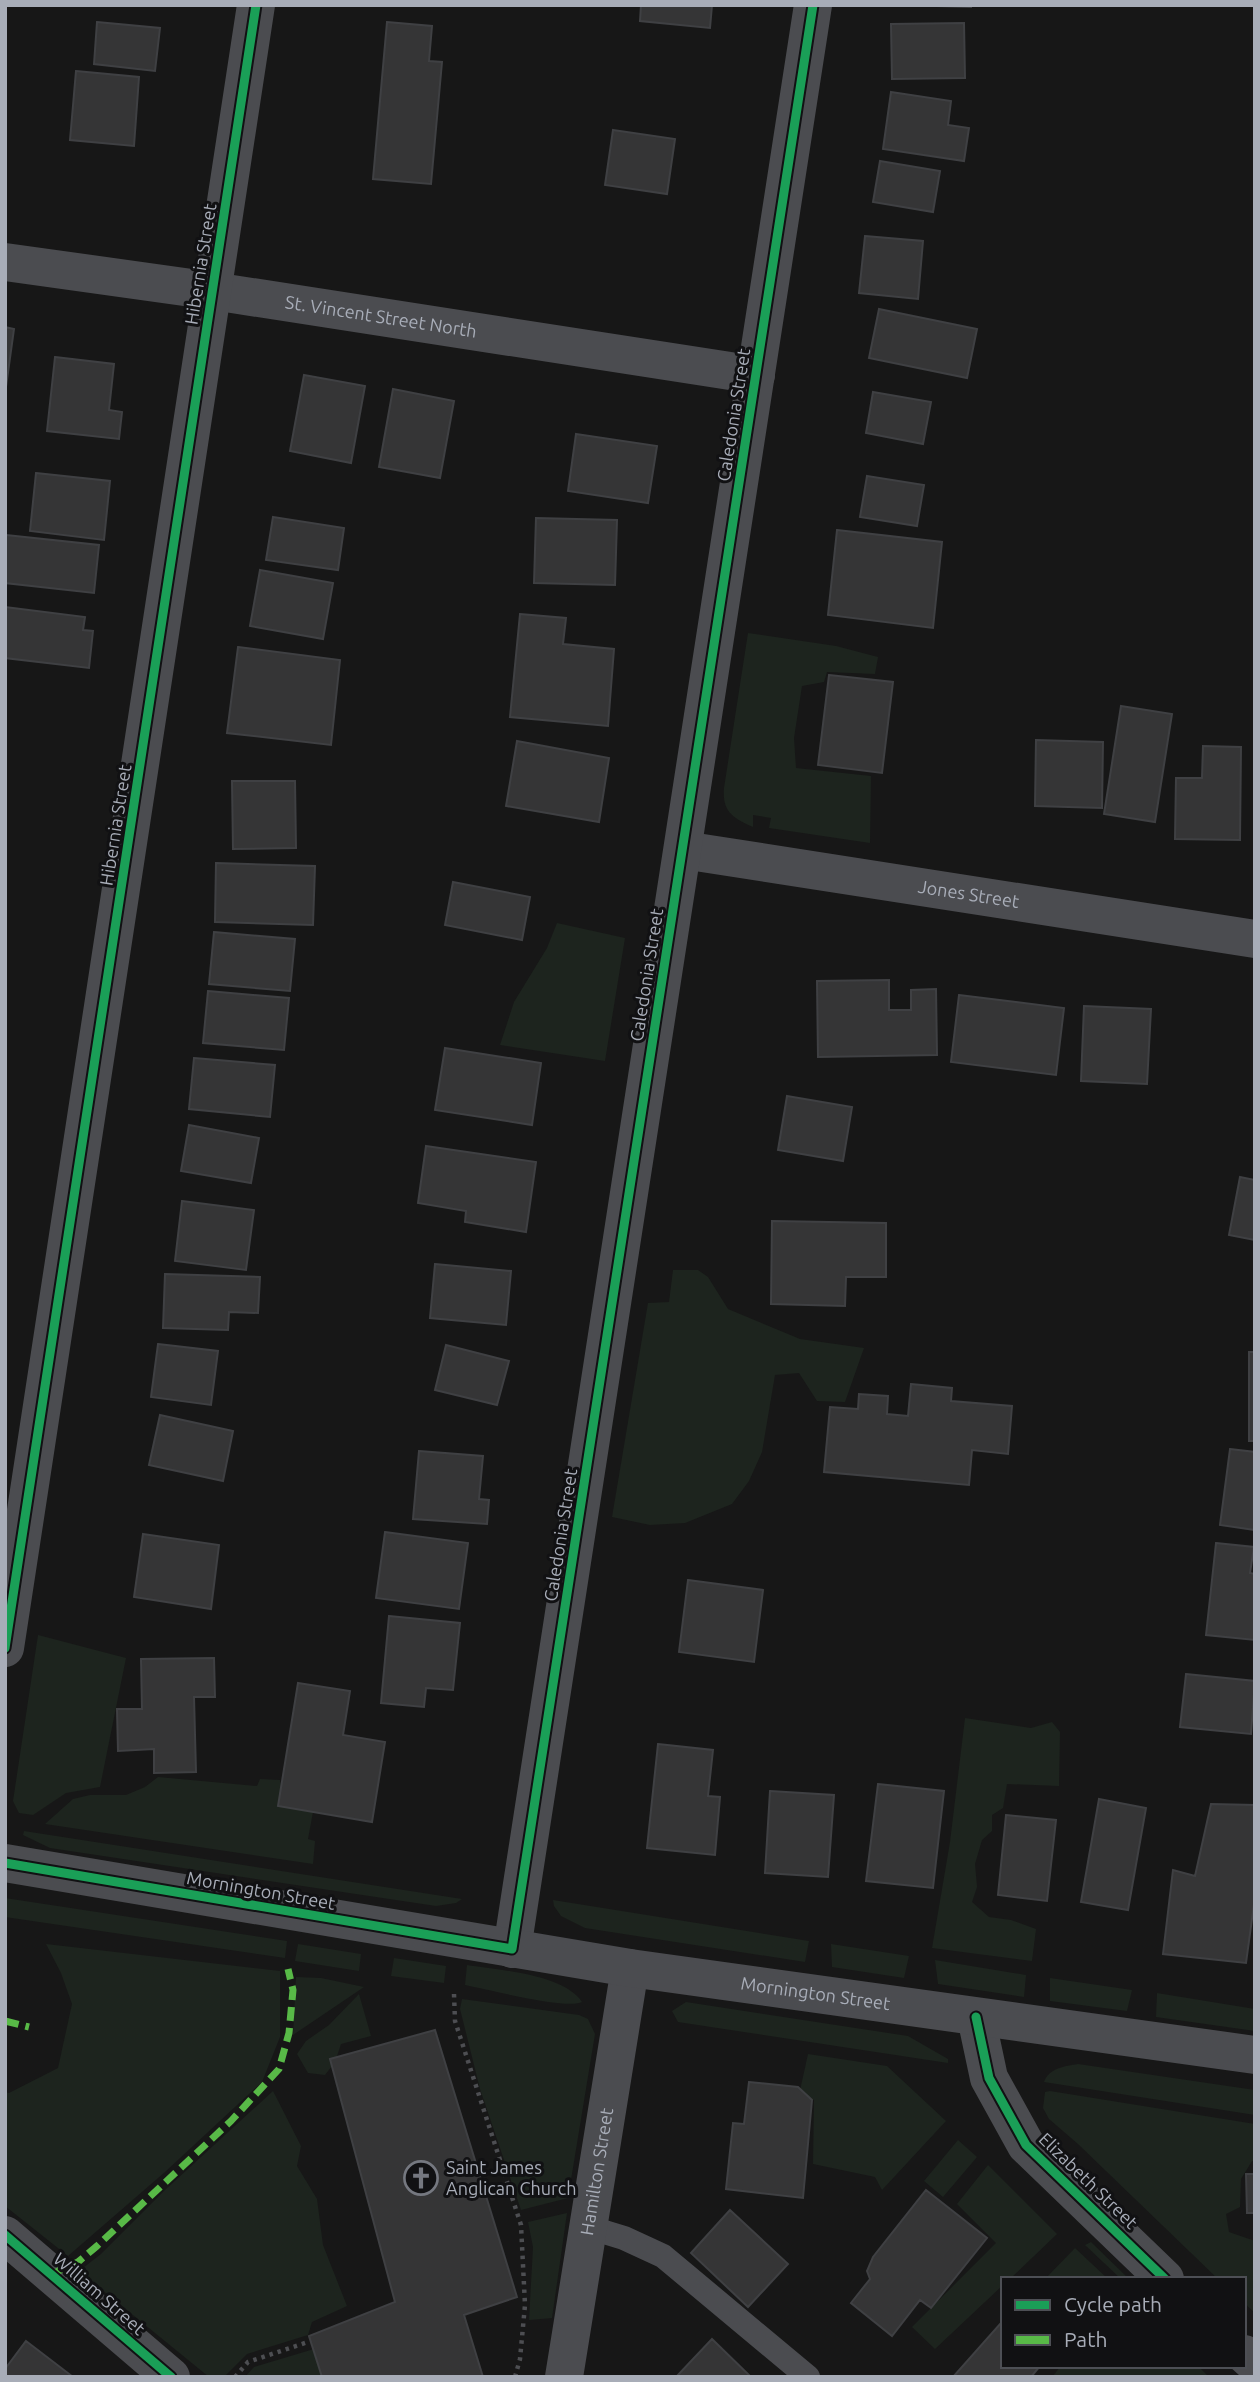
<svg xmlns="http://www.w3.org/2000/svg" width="1260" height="2382" font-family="Ubuntu,sans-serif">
  <rect width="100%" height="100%" fill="#171717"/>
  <path fill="#1d241e" d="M 748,633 L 836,646 L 878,657 L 875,674 L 827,672 L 824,682 L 802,686 L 794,738 L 796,768 L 871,776 L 870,843 L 769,828 L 771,818 L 753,815 L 753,827 C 733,818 722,812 724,788 Z
    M 557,923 L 625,938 L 605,1061 L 500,1045 L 514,1002 L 547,948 Z
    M 673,1270 L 698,1270 L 708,1277 L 728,1309 L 800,1339 L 864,1348 L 845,1402 L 817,1401 L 799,1373 L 775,1375 L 762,1452 L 749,1481 L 732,1504 L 685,1523 L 650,1525 L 612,1517 L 648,1303 L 669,1302 Z
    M 38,1635 L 126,1658 L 100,1787 L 66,1793 L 33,1815 L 19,1813 L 13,1801 Z
    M 965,1718 L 1031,1728 L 1052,1722 L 1060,1732 L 1059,1786 L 1007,1784 L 1003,1808 L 992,1815 L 992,1831 L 982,1840 L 975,1864 L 977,1887 L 972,1902 L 989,1917 L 1011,1920 L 1036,1929 L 1032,1961 L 932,1948 L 950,1842 Z
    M 158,1777 L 257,1786 L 260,1779 L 280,1780 L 284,1805 L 313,1812 L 308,1839 L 315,1841 L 313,1864 L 45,1824 L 73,1799 L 90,1795 L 126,1795 L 145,1787 Z
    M 24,1831 L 462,1899 L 456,1903 L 436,1906 L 50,1848 L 23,1835 Z
    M 5,1898 L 287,1941 L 285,1958 L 5,1917 Z
    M 553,1900 L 809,1941 L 805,1962 L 585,1928 L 561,1916 L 554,1906 Z
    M 46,1944 L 280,1971 L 280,2037 L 262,2082 L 165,2172 L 68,2256 L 5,2206 L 5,2092 L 9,2093 L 58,2068 L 72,2004 L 61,1973 Z
    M 298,1944 L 361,1954 L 359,1971 L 295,1961 Z
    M 831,1944 L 909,1956 L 904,1978 L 832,1967 Z
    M 394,1958 L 446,1966 L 444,1983 L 391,1976 Z
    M 935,1960 L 1026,1975 L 1024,1997 L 938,1984 Z
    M 467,1965 C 498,1970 564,1974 582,2002 C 567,2010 486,1989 465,1985 Z
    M 296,1977 L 321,1978 L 364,1987 L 293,2035 Z
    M 1050,1978 L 1132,1990 L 1127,2011 L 1050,2001 Z
    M 1157,1993 L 1255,2009 L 1255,2031 L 1156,2017 Z
    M 359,1994 L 371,2036 L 341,2044 L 335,2062 L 325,2075 L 308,2073 L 297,2054 L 306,2041 L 329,2025 Z
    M 462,1999 L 579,2015 L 588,2019 L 595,2034 L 568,2198 L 521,2210 L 480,2089 L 460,2009 Z
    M 686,2002 L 908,2036 L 948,2059 L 948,2063 L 678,2022 L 672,2011 Z
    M 808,2054 L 887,2066 L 946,2121 L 882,2190 L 875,2177 L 813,2164 L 814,2100 L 799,2095 Z
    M 1078,2064 L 1255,2090 L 1255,2115 L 1044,2082 C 1049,2068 1065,2066 1078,2064 Z
    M 273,2091 L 301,2146 L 297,2166 L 317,2199 L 323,2245 L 347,2306 L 312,2322 L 308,2335 L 247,2354 L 224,2377 L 209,2377 L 79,2271 L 101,2254 L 165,2190 Z
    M 1050,2091 L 1255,2124 L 1255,2161 L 1252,2161 L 1241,2179 L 1240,2207 L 1226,2214 L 1229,2232 L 1255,2241 L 1255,2313 L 1244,2303 L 1244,2279 L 1218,2279 L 1078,2144 L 1049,2119 L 1043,2108 L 1045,2092 Z
    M 958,2140 L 977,2157 L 943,2197 L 924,2181 Z
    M 988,2165 L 1057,2234 L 1010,2279 L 1003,2279 L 1003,2285 L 935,2349 L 912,2327 L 996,2243 L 957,2204 Z
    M 567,2213 L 552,2318 L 529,2320 L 533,2247 L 528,2222 Z
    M 1091,2242 L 1129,2279 L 1121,2279 L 1085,2245 Z
    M 1075,2248 L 1108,2279 L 1045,2279 Z
    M 324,2346 L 333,2377 L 245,2377 L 254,2367 Z
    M 1061,2366 L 1198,2366 L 1209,2377 L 1052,2377 Z"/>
  <path fill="#353536" stroke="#3f4043" stroke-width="2" d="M 641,5 L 712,5 L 710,28 L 640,21 Z
    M 900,5 L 971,5 L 971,7 Z
    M 97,22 L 160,28 L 155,71 L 94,64 Z
    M 387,22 L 432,26 L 429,61 L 442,62 L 431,184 L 373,179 Z
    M 964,23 L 965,78 L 892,79 L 891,24 Z
    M 76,71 L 139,77 L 134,146 L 70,140 Z
    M 891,92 L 951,101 L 948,125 L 969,128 L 964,161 L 883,149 Z
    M 613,130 L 675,139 L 667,194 L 605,185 Z
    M 880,161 L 940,171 L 933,212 L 873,202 Z
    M 865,236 L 923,241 L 918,299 L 859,293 Z
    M 879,309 L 977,329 L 967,378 L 869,358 Z
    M 5,327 L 14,329 L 5,394 Z
    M 55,357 L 114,364 L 109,410 L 122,412 L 119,439 L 47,431 Z
    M 304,375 L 365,386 L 351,463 L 290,451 Z
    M 393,389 L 454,401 L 440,478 L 379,467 Z
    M 873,392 L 931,402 L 923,444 L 866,433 Z
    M 576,434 L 657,446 L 648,503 L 568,491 Z
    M 36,473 L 110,481 L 104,540 L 30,531 Z
    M 867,476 L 924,485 L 917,526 L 860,517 Z
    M 273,517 L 344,528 L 338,570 L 266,560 Z
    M 536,518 L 617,520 L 615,585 L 534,583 Z
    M 837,530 L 942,542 L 933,628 L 828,615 Z
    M 6,535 L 99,545 L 94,593 L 5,583 Z
    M 260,570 L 333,583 L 323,639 L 250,626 Z
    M 5,607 L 85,617 L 83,630 L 93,631 L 89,668 L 5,658 Z
    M 520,614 L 566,618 L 563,644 L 614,649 L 608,726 L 510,717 Z
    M 238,647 L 340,660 L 331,745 L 227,733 Z
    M 829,675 L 893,682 L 882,773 L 818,765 Z
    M 1121,706 L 1172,714 L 1155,822 L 1104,814 Z
    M 1036,740 L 1103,742 L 1102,808 L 1035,806 Z
    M 517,741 L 609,758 L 599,822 L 506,806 Z
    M 1203,746 L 1241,747 L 1240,840 L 1175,839 L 1176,778 L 1202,778 Z
    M 232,781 L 295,781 L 296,848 L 233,849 Z
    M 216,863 L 315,866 L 313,925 L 215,922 Z
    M 453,882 L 530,897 L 522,940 L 445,925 Z
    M 214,932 L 295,939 L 290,991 L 209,984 Z
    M 889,980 L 889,1010 L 911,1010 L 911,990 L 936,989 L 937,1055 L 818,1057 L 817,981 Z
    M 208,991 L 289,998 L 284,1050 L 203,1043 Z
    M 959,995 L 1064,1008 L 1056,1075 L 951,1062 Z
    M 1084,1006 L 1151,1009 L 1147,1084 L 1081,1081 Z
    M 445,1048 L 541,1063 L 532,1125 L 435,1110 Z
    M 194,1058 L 275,1065 L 270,1117 L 189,1109 Z
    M 787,1096 L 852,1107 L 843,1161 L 778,1150 Z
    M 189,1125 L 259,1138 L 251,1183 L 181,1171 Z
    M 426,1146 L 536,1162 L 526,1232 L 465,1222 L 466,1211 L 418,1203 Z
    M 1240,1177 L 1255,1180 L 1255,1240 L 1229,1235 Z
    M 182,1201 L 254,1210 L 246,1270 L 175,1261 Z
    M 772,1221 L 886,1223 L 886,1277 L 846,1277 L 845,1306 L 771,1304 Z
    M 435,1264 L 511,1271 L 506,1325 L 430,1318 Z
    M 165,1274 L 260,1277 L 258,1313 L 229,1312 L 228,1330 L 163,1328 Z
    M 158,1344 L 218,1351 L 211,1405 L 151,1397 Z
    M 446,1345 L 509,1361 L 497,1405 L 435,1390 Z
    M 1249,1352 L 1255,1352 L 1255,1441 L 1249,1441 Z
    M 911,1384 L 952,1388 L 951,1401 L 1012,1406 L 1008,1454 L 972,1450 L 969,1485 L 824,1472 L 830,1407 L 858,1409 L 859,1394 L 888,1396 L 887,1414 L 908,1416 Z
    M 160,1415 L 233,1431 L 223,1481 L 149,1465 Z
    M 1230,1449 L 1255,1452 L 1255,1530 L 1220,1525 Z
    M 419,1451 L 483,1456 L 479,1499 L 489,1500 L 487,1524 L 413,1519 Z
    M 385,1532 L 468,1543 L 459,1609 L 376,1598 Z
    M 143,1534 L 219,1545 L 211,1609 L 134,1597 Z
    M 1216,1543 L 1254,1547 L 1250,1573 L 1255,1574 L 1255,1640 L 1206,1635 Z
    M 688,1580 L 763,1590 L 754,1662 L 679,1652 Z
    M 389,1616 L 460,1623 L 453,1690 L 426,1688 L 424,1707 L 381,1703 Z
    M 214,1658 L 215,1697 L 194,1697 L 196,1772 L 154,1773 L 154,1749 L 118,1751 L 117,1709 L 142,1709 L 141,1659 Z
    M 1186,1674 L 1255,1681 L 1251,1734 L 1180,1727 Z
    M 298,1683 L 350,1691 L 343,1735 L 385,1742 L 372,1822 L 278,1806 Z
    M 658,1744 L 713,1750 L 708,1796 L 720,1797 L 715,1855 L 647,1848 Z
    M 878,1784 L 944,1791 L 933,1888 L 866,1881 Z
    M 770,1791 L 834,1795 L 828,1877 L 765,1873 Z
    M 1099,1799 L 1146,1808 L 1128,1910 L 1081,1902 Z
    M 1211,1804 L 1255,1805 L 1255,1897 L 1246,1963 L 1163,1954 L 1173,1870 L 1195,1876 Z
    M 1006,1815 L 1056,1820 L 1047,1901 L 998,1895 Z
    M 435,2030 L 517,2297 L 464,2315 L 483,2377 L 322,2377 L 309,2336 L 395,2302 L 330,2059 Z
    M 749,2082 L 798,2087 L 812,2100 L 803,2198 L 726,2189 L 733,2123 L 744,2124 Z
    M 1246,2174 L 1255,2174 L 1255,2213 L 1247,2213 Z
    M 926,2190 L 987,2238 L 931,2308 L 920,2300 L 892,2336 L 851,2303 L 870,2279 L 867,2271 L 873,2257 Z
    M 730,2210 L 788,2264 L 748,2307 L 691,2253 Z
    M 1000,2324 L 1003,2326 L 1003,2366 L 1040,2366 L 1031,2377 L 953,2377 Z
    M 712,2339 L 751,2377 L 676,2377 Z
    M 26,2341 L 73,2377 L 5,2377 L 5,2369 Z"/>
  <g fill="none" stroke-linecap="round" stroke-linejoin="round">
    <path stroke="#4d4e52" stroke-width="4.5" stroke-dasharray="3.5 5" stroke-linecap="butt" d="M 454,1994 L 455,2021 L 521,2225 L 525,2305 L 520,2359 L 515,2377
      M 235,2377 L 248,2362 L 308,2342"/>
    <path stroke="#4b4c50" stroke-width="24" d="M 588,2227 L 624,2238 L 663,2256 L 808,2377"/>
    <g stroke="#4b4c50" stroke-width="38">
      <path id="s1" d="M 5,262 L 213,291 L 756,375"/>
      <path id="s2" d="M 683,850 L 1255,939"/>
      <path d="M 5,1648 L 256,5"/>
      <path d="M 512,1949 L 813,5"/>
      <path d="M 976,2017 L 989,2078 L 1026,2145 L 1165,2279"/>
      <path d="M 5,2235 L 171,2377"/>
      <path d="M 1244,2354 L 1255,2364"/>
      <path id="s3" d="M 564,2377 L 630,1968"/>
    </g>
    <path stroke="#4b4c50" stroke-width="38" id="s4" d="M 5,1863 L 630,1968 L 1255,2055"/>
    <path stroke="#58b947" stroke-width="7" stroke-dasharray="14 7" stroke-linecap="butt" d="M 5,2021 L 29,2027
      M 52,2274 L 78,2262 L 97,2246 L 231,2121 L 279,2069 L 289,2033 L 293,1990 L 288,1969"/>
    <g stroke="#111113" stroke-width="13">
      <path id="cycleway" d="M 5,1648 L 256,5
        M 5,1863 L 512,1949 L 813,5
        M 976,2017 L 989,2078 L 1026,2145 L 1165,2279
        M 5,2235 L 171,2377"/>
    </g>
    <use href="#cycleway" stroke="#1a9f57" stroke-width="9"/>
  </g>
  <defs>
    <g id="church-ring" transform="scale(1.75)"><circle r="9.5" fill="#111113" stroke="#757880" stroke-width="1.5"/><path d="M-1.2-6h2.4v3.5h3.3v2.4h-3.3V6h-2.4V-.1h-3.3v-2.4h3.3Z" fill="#757880"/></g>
  </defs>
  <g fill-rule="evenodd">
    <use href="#church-ring" x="421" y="2178"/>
  </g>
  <g text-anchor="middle" stroke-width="6" stroke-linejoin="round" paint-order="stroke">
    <g font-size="18" fill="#a8adb8" stroke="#111113">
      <text transform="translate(201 264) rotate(-81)" y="6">Hibernia Street</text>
      <text dy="6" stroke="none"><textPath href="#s1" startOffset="380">St. Vincent Street North</textPath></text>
      <text transform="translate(734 415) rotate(-81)" y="6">Caledonia Street</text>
      <text transform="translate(116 825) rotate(-81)" y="6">Hibernia Street</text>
      <text dy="6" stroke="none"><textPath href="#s2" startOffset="289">Jones Street</textPath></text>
      <text transform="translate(647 975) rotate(-81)" y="6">Caledonia Street</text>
      <text transform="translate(561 1535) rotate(-81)" y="6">Caledonia Street</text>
      <text transform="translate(261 1891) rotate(10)" y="6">Mornington Street</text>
      <text dy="6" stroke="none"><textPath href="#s4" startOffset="821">Mornington Street</textPath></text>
      <text dy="6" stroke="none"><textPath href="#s3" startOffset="208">Hamilton Street</textPath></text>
      <text transform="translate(1088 2181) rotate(44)" y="6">Elizabeth Street</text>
      <text transform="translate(99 2294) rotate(41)" y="6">William Street</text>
    </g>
    <g font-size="18" fill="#a8adb8" stroke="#111113" text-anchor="start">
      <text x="446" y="2174">Saint James<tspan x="446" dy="21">Anglican Church</tspan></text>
    </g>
  </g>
  <rect width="1260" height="2382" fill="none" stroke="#a8adb8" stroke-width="14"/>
  <rect x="1001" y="2277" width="245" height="91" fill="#111113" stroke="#4d4f55" stroke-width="2"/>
  <rect x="1015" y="2300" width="35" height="10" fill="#1a9f57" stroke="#4d4f55" stroke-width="2"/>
  <text x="1064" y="2312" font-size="21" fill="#a8adb8">Cycle path</text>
  <rect x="1015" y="2335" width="35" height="10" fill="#58b947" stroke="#4d4f55" stroke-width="2"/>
  <text x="1064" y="2347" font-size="21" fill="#a8adb8">Path</text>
</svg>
